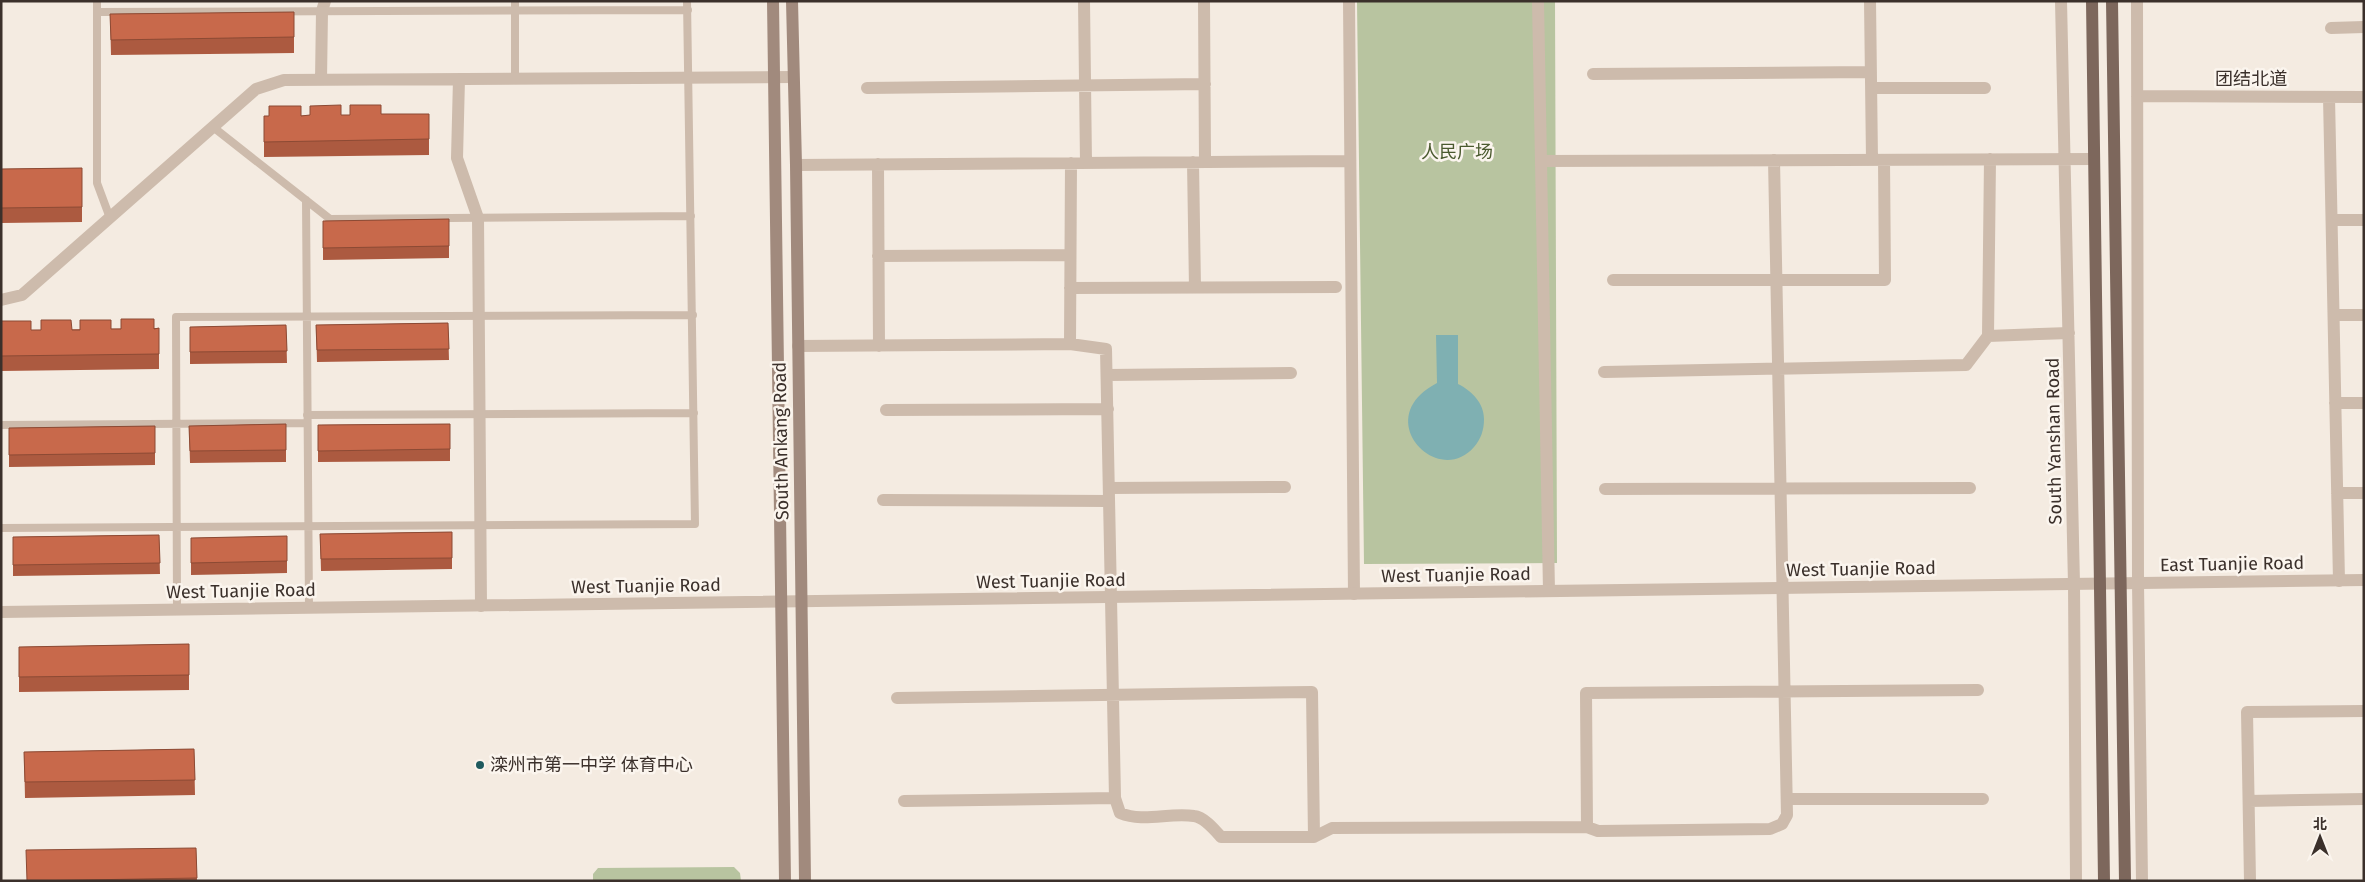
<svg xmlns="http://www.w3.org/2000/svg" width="2365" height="882" font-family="'Fira Sans','Noto Sans SC',sans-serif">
  <rect width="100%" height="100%" fill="#f4ebe1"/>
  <path fill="#b8c4a0" d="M 1357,1 L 1555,1 L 1557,563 L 1364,564 Z
    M 734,867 L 740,873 L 741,881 L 593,881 L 593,874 L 598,868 Z"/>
  <path fill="#7fb0b2" d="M 1436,335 L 1458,335 L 1458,384 C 1472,391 1484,403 1484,419 C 1484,430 1481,439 1474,447 C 1438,489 1369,418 1437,383 Z"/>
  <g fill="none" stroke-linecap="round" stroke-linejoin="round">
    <path stroke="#cdbbac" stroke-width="8" d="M 97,1 L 97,183 L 110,218
      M 515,1 L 515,79
      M 97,12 L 688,10
      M 213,127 L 330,219 L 691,216
      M 306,200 L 309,608
      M 307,415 L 694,413
      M 1,425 L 307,423
      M 1,528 L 695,524 L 687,1
      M 177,610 L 176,317 L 693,315"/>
    <path stroke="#cdbbac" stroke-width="12" d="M 1084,1 L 1086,163
      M 1204,1 L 1205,162
      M 1349,1 L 1354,594
      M 1538,1 L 1549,591
      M 1870,1 L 1872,160
      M 2061,1 L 2074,584 L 2076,881
      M 2137,1 L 2138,583 L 2142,881
      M 2331,28 L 2364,27
      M 1593,74 L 1871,72
      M 459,79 L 457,158 L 478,218 L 481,606
      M 321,80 L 322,11 L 325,1
      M 867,88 L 1205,84
      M 1871,88 L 1985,88
      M 2137,96 L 2364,97
      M 2329,97 L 2339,581
      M 1541,161 L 2094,159
      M 1193,162 L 1195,288
      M 878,164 L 879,346
      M 796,165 L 1350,161
      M 2333,220 L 2364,220
      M 878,256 L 1070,255
      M 1613,280 L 1885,280 L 1884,160
      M 1070,288 L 1336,287
      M 1,300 L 22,295 L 256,89 L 284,80 L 793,77
      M 2334,315 L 2364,315
      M 1988,336 L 1990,159
      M 1070,344 L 1071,163
      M 798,346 L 1070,344 L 1106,349 L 1115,798 L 1120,813 C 1144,823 1169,812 1194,816 C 1204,817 1214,829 1221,837 L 1314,837 L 1332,828 L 1587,827 L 1598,831 L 1770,829 L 1782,824 L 1787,815 L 1774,160
      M 1604,372 L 1966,365 L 1988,336 L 2069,333
      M 1108,375 L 1291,373
      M 2335,403 L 2364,403
      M 886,410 L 1108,409
      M 1109,488 L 1285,487
      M 1605,489 L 1970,488
      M 2337,493 L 2364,493
      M 883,500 L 1108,501
      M 897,698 L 1312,692 L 1314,837
      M 1787,799 L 1983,799
      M 904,801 L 1115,798
      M 2249,801 L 2364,799
      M 1587,827 L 1586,693 L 1978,690
      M 2250,881 L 2247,712 L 2364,711"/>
    <path stroke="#cdbbac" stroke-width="12" d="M 1,612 L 2364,580"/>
    <path stroke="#a18a7d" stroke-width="12" d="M 773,1 L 785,881
      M 792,1 L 796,165 L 805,881"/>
    <path stroke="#7d675c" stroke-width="12" d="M 2092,1 L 2104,881
      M 2112,1 L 2125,881"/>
  </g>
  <path fill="#ac5a40" d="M 294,12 L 294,53 L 111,55 L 110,14 Z
    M 429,114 L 429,155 L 264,157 L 264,116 Z
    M 82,168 L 82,222 L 1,223 L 1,169 Z
    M 449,219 L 449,258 L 323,260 L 323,221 Z
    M 1,321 L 31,330 L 159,328 L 159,369 L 1,371 Z
    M 448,323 L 449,360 L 317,362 L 316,325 Z
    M 286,325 L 287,363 L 190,364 L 190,327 Z
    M 286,424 L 286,462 L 190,463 L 189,426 Z
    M 450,424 L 450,461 L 318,462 L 318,425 Z
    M 155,426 L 155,465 L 9,467 L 9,428 Z
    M 452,532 L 452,569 L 321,571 L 320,534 Z
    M 159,535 L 160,574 L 13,576 L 13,537 Z
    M 287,536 L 287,573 L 191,575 L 191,538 Z
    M 189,644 L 189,690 L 19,692 L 19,647 Z
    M 194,749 L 195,795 L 25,798 L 24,752 Z
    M 196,848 L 197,881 L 27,881 Z"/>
  <path fill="#c8694b" stroke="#8c4a34" d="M 294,12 L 294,37 L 111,40 L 110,14 Z
    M 341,105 L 341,115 L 350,115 L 350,105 L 381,105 L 381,114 L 429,114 L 429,139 L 264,142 L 264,116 L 269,116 L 269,106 L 301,106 L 301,116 L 310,115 L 310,106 Z
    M 82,168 L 82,207 L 1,208 L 1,169 Z
    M 449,219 L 449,246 L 323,248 L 323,221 Z
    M 121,319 L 154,319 L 154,329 L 159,328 L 159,354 L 1,356 L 1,321 L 31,321 L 31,330 L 41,330 L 41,320 L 71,320 L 72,330 L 80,330 L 80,320 L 111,320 L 111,329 L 121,329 Z
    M 448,323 L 449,349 L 317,350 L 316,325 Z
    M 286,325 L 287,351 L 190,352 L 190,327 Z
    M 286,424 L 286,450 L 190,451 L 189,426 Z
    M 450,424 L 450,449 L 318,451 L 318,425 Z
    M 155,426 L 155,453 L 9,455 L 9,428 Z
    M 452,532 L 452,558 L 321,559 L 320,534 Z
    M 159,535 L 160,563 L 13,565 L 13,537 Z
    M 287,536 L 287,561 L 191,563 L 191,538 Z
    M 189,644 L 189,675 L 19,677 L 19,647 Z
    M 194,749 L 195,780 L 25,782 L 24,752 Z
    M 196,848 L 197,878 L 27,881 L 26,850 Z"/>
  <circle fill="#1f5a5e" stroke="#fbf5ee" stroke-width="2" cx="480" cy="765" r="5"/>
  <g text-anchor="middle" stroke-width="5" stroke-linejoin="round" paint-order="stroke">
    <g font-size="18" fill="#3b302b" stroke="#fbf5ee">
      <text x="2251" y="85">团结北道</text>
      <text transform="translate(781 441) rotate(-91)" y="6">South Ankang Road</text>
      <text transform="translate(2054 441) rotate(-91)" y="6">South Yanshan Road</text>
      <text transform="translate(2232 564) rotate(-1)" y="6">East Tuanjie Road</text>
      <text transform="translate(1861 569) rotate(-1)" y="6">West Tuanjie Road</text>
      <text transform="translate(1456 575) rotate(-1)" y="6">West Tuanjie Road</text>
      <text transform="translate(1051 581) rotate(-1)" y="6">West Tuanjie Road</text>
      <text transform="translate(646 586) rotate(-1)" y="6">West Tuanjie Road</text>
      <text transform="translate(241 591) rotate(-1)" y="6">West Tuanjie Road</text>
    </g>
    <g font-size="18" fill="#4a5a2e" stroke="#fbf5ee">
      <text x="1457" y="158">人民广场</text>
    </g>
    <g font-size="18" fill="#3b302b" stroke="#fbf5ee" text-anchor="start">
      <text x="490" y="771">滦州市第一中学 体育中心</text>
    </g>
  </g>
  <rect width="2365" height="882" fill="none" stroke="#3b302b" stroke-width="5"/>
  <g transform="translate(2320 837)" stroke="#fbf5ee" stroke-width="4" paint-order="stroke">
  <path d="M0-4L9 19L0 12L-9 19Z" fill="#3b302b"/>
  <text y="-8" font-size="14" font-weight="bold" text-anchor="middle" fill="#3b302b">北</text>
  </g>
</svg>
